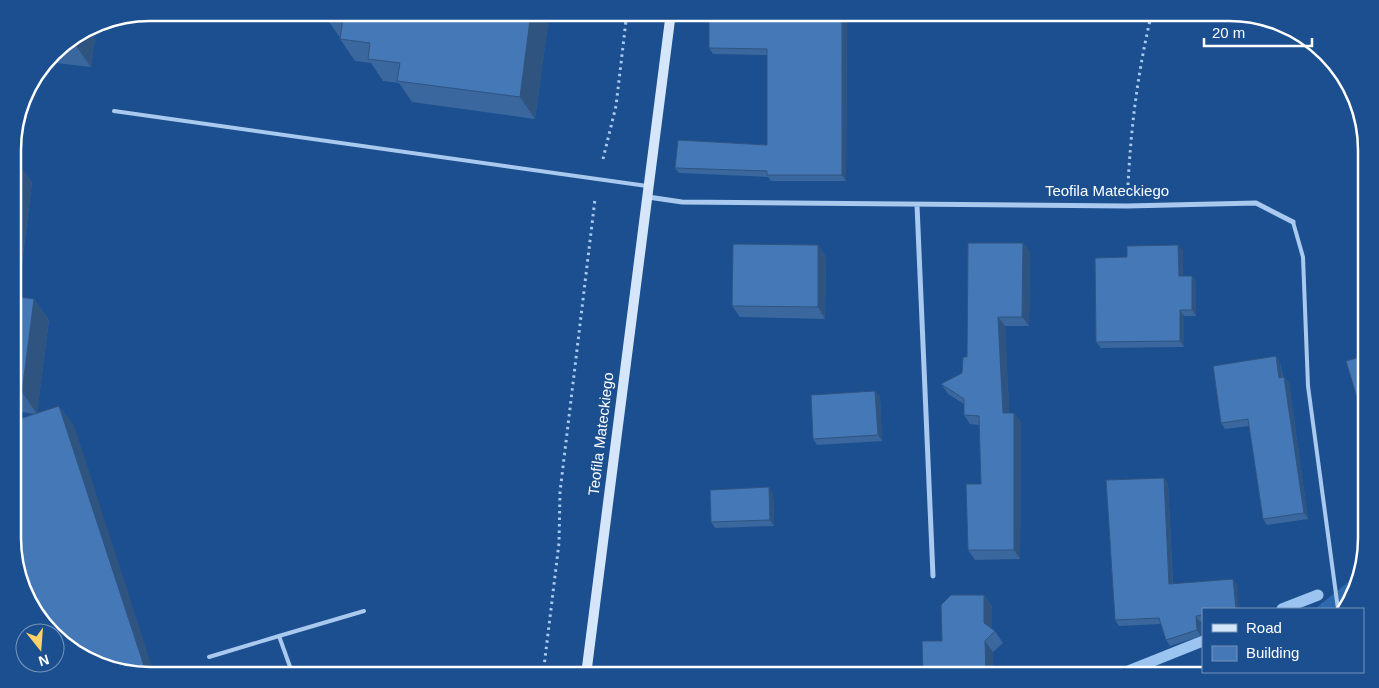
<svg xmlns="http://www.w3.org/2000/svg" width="1379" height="688" font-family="Arial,sans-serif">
  <defs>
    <pattern id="forest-crowns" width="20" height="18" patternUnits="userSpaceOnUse" patternTransform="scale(1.25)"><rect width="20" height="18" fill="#2e69ad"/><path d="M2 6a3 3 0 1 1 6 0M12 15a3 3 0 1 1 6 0" fill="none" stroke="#4d80b9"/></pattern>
  </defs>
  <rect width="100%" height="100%" fill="#1b4f8f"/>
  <path fill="url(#forest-crowns)" d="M 1358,574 L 1352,598 L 1343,609 L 1315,609 Z"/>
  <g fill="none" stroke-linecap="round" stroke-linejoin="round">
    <path stroke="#9cc4f0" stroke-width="11" d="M 1282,609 L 1318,595
      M 1118,675 L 1203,641"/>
    <path stroke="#a9c9ee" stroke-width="3" stroke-dasharray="2.5 4" stroke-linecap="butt" d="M 603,159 L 616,106 L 627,12
      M 1128,185 C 1131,126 1138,70 1152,12
      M 543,675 L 559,543 L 560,492 L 595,199"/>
    <path stroke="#a9c9ee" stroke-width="4" d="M 114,111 L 647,186
      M 1293,222 L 1303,257 L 1308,386 L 1338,609
      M 209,657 L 279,636
      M 293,675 L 279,636 L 364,611"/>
    <path stroke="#a9c9ee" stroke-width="5" d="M 648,197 L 682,202 L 1127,206 L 1256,203 L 1293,222
      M 917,205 L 933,576"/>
    <path stroke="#d6e6fa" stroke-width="10" d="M 586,675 L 671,12"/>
  </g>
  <path fill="#3a679d" d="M 709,12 L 847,12 L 846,181 L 771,181 L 768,177 L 679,173 L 675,168 L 767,145 L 767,55 L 713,54 L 709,48 Z
    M 324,15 L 549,16 L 535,119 L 412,102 L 399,83 L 383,81 L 371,63 L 355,61 L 340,39 L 340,37 L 339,36 Z
    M 97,23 L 91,67 L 48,62 L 59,47 Z
    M 13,160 L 32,182 L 18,297 L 34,299 L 49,320 L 37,413 L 59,406 L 75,428 L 36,414 L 13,411 Z
    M 1023,243 L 1030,252 L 1029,326 L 1005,326 L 1009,413 L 1014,413 L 1021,422 L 1020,559 L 975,560 L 968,550 L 981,484 L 979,425 L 970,424 L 964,415 L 964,404 L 948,394 L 941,384 L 962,373 L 967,357 Z
    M 818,245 L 826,257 L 825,319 L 740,317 L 732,306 Z
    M 1178,245 L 1183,251 L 1183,276 L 1192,276 L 1196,282 L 1196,316 L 1184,316 L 1184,347 L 1101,348 L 1096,342 L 1127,257 Z
    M 1366,355 L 1366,413 L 1364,414 L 1360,408 Z
    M 1280,362 L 1283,377 L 1284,377 L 1289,383 L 1308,519 L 1267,525 L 1263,519 L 1249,426 L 1225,429 L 1221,423 Z
    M 875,391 L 880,397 L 882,441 L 817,445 L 813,439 Z
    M 1164,478 L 1168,484 L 1173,584 L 1237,585 L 1203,609 L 1203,621 L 1200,622 L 1201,636 L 1170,646 L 1166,640 L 1161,624 L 1119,626 L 1115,620 Z
    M 773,493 L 774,526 L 715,528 L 711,522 Z
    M 984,595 L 992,606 L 992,629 L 995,631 L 1003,643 L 993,652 L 942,641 Z"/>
  <path fill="#305480" d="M 531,12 L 546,12 L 549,16 L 535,119 L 520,97 Z
    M 842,12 L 847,12 L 846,181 L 842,175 Z
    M 97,23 L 91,67 L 76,46 L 77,36 Z
    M 17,161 L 32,182 L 15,316 L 13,314 L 13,194 Z
    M 1023,243 L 1030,252 L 1029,326 L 1022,317 Z
    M 818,245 L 826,257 L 825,319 L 818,307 Z
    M 1178,245 L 1183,251 L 1183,282 L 1179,276 Z
    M 1192,276 L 1196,282 L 1196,316 L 1192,310 Z
    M 34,299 L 49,320 L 37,414 L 22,392 Z
    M 1180,310 L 1184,316 L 1184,347 L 1180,341 Z
    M 998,317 L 1005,326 L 1010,422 L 1003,413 Z
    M 1276,356 L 1280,362 L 1283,384 L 1279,378 Z
    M 1284,377 L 1289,383 L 1308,519 L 1304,513 Z
    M 875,391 L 880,397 L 882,441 L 878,435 Z
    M 59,406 L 75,428 L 155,676 L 147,675 Z
    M 1014,413 L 1021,422 L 1020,559 L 1014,550 Z
    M 1164,478 L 1168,484 L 1173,590 L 1169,584 Z
    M 769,487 L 773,493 L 774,526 L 770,520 Z
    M 1233,579 L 1237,585 L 1239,609 L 1236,609 Z
    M 984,595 L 992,606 L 992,634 L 984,623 Z
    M 1196,616 L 1200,622 L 1201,636 L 1197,630 Z
    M 985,641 L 993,652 L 993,675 L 986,675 Z"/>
  <path fill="#4478b7" stroke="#305480" d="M 324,12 L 531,12 L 520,97 L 397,81 L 400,63 L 368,59 L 370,43 L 340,39 L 343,18 L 324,15 Z
    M 709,12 L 842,12 L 842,175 L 767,175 L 767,171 L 675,168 L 678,140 L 767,145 L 767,49 L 709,48 Z
    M 77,36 L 76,46 L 64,44 Z
    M 13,160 L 17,161 L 13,194 Z
    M 968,243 L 1023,243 L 1022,317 L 998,317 L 1003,413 L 1014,413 L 1014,550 L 968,550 L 966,484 L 981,484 L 979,416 L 964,415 L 964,399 L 941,384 L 962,373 L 963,357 L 967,357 Z
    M 733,244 L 818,245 L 818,307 L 732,306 Z
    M 1178,245 L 1179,276 L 1192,276 L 1192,310 L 1180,310 L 1180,341 L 1096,342 L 1095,258 L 1127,257 L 1127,246 Z
    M 13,296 L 34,299 L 22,392 L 13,391 Z
    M 1366,355 L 1366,406 L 1360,408 L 1346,361 Z
    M 1276,356 L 1279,378 L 1284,377 L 1304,513 L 1263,519 L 1248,419 L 1221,423 L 1213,366 Z
    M 875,391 L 878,435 L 813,439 L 811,395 Z
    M 59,406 L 147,675 L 90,661 L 41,621 L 14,556 L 13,421 Z
    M 1164,478 L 1169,584 L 1233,579 L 1236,609 L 1203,609 L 1203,615 L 1196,616 L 1197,630 L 1166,640 L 1159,618 L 1115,620 L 1106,480 Z
    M 769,487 L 770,520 L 711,522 L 710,490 Z
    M 951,595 L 984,595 L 984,623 L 995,631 L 985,641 L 986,675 L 923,675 L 922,641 L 942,641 L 941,605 Z"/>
  <g text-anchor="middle" stroke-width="4.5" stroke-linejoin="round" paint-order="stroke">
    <g font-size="15" fill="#fff" stroke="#1b4f8f">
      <text x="1107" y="196">Teofila Mateckiego</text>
      <text transform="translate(601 434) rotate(-83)" y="5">Teofila Mateckiego</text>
    </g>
  </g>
  <path d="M0 0H1379V688H0ZM150 21H1229A129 129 0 0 1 1358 150V538A129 129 0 0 1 1229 667H150A129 129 0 0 1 21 538V150A129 129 0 0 1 150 21Z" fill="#1b4f8f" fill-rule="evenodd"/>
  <path fill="none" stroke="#fff" stroke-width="2.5" d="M150 21H1229A129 129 0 0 1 1358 150V538A129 129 0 0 1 1229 667H150A129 129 0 0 1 21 538V150A129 129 0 0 1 150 21Z"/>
  <rect x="1202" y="608" width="162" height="65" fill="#1b4f8f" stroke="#7695bc"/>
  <rect x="1212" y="624" width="25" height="8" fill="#d6e6fa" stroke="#7695bc"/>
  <text x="1246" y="633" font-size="15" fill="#ffffff">Road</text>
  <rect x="1212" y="646" width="25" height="15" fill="#4478b7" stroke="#7695bc"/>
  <text x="1246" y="658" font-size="15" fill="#ffffff">Building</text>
  <g transform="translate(40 648) rotate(163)"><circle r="24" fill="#1b4f8f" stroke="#7695bc"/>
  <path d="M0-4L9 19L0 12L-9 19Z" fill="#ffd166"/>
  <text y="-8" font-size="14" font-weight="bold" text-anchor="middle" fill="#ffffff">N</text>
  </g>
  <path d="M1204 38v8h108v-8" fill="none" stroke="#ffffff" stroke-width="2.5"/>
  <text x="1212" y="38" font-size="15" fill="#ffffff" stroke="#1b4f8f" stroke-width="4" paint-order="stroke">20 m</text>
</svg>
